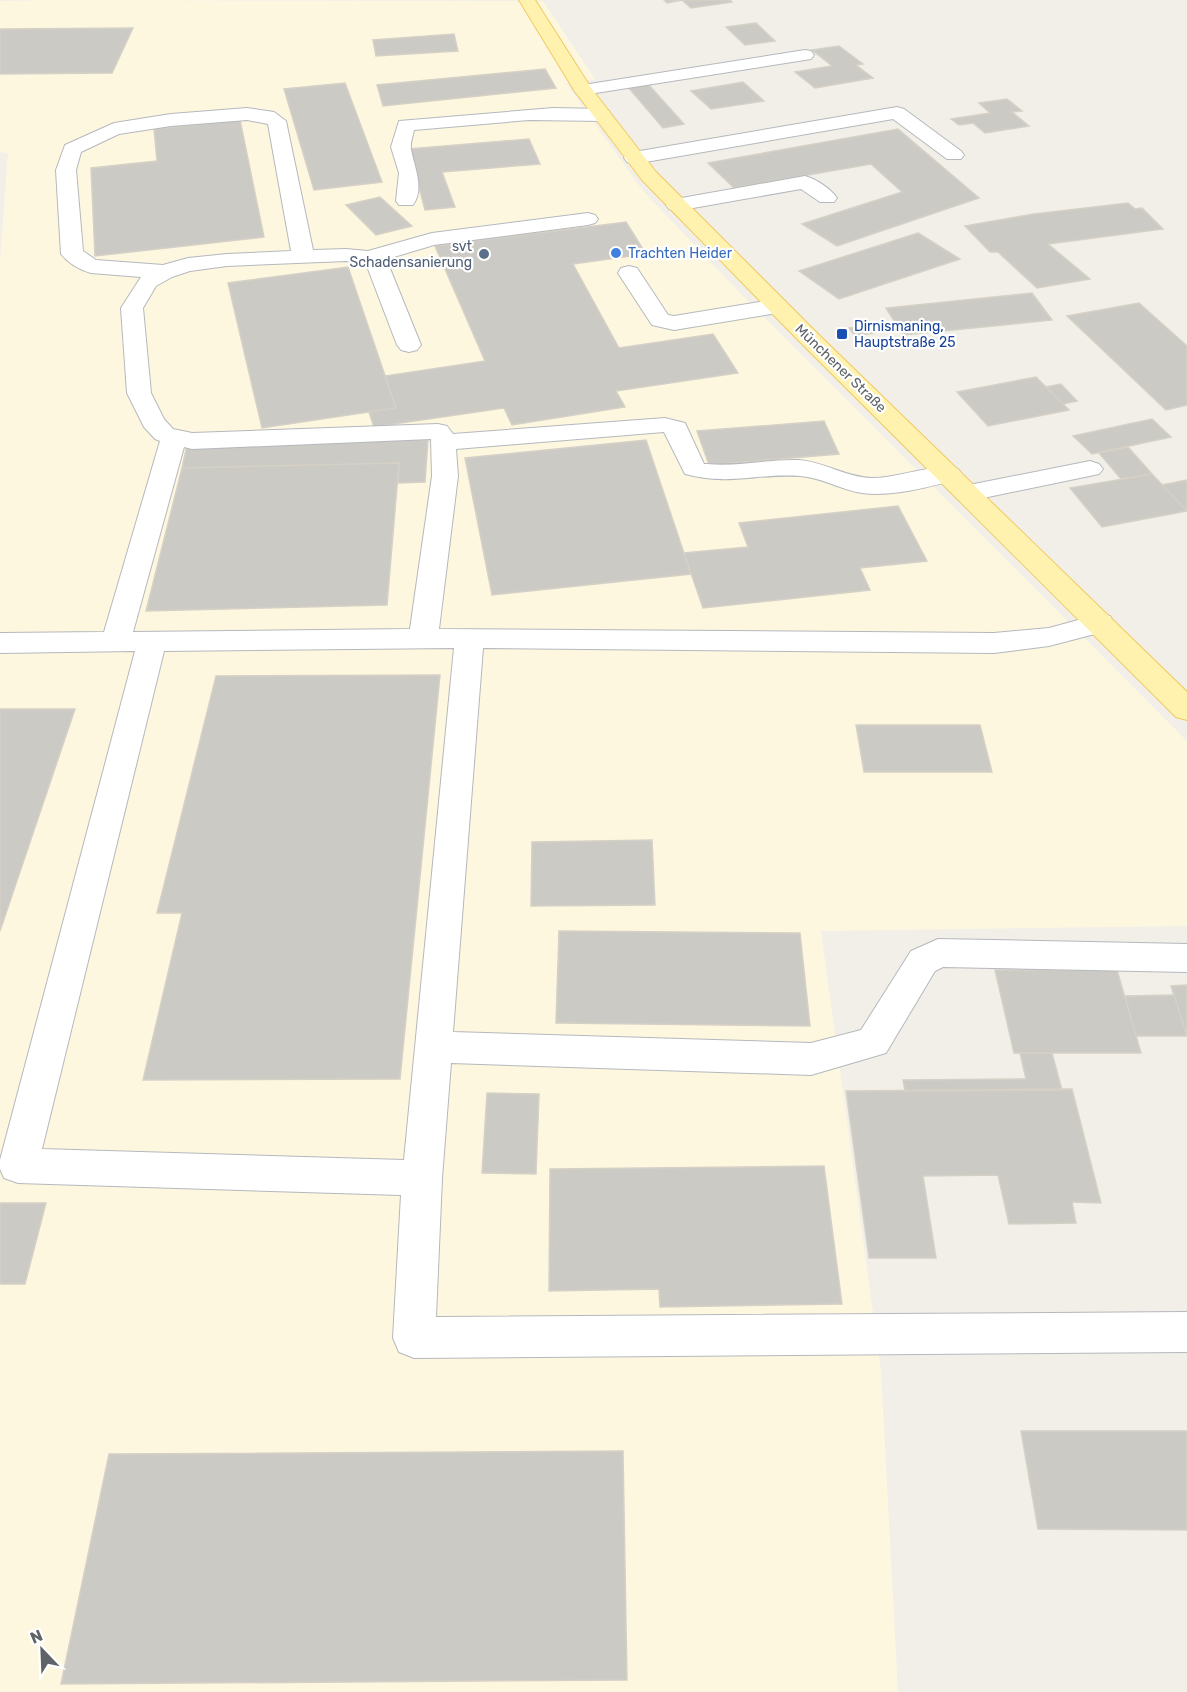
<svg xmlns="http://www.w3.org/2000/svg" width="1187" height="1692" font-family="Rubik,sans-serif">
  <rect width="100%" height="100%" fill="#f1efe8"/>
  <path fill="#fef7e0" d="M 54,0 L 543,1 L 595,79 L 566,83 L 643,191 L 742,295 L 1187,741 L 1187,926 L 821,931 L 881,1372 L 898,1692 L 0,1692 L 0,261 L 8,153 L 0,152 L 0,1 Z"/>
  <path fill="#cccac5" stroke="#d6d1c6" stroke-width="1.5" d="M 664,0 L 730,0 L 732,2 L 691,8 L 682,0 L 667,3 Z
    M 756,23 L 775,41 L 745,45 L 726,27 Z
    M 133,28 L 112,73 L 0,74 L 0,29 Z
    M 454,34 L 458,51 L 376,56 L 373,40 Z
    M 839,46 L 863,64 L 856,65 L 873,78 L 815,88 L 795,72 L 832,66 L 812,50 Z
    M 545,69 L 556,88 L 383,106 L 377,85 Z
    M 743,82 L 764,101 L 711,109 L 691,91 Z
    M 345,83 L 382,182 L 314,190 L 284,89 Z
    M 648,84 L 684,124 L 663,128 L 628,87 Z
    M 1007,99 L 1022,111 L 1012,112 L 1029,126 L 985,133 L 973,123 L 959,125 L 951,119 L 990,113 L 979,103 Z
    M 240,120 L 264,237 L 95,256 L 91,168 L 157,161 L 154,129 Z
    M 898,129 L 979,198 L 837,246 L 802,224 L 902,192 L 871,164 L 734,188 L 708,163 Z
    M 529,139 L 540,164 L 442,172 L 455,207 L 425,210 L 409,149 Z
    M 380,197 L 412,226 L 376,235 L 346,205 Z
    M 1128,203 L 1135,209 L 1142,208 L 1163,229 L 1048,244 L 1090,279 L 1037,288 L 998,252 L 990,252 L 965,226 L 1034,214 Z
    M 626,222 L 646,254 L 573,264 L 619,348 L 713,334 L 738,373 L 616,391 L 625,407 L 512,425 L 504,408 L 374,427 L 369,412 L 396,408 L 385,376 L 485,361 L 435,246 Z
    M 918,233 L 960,259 L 839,299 L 799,271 Z
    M 348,267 L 396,408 L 262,428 L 228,283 Z
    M 1032,293 L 1052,320 L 903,335 L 886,308 Z
    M 1139,303 L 1187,346 L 1187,405 L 1166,410 L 1067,316 Z
    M 867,325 L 874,333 L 855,336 L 849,328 Z
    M 1036,377 L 1069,410 L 988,426 L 957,392 Z
    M 1061,384 L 1077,401 L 1063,404 L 1046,387 Z
    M 1152,419 L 1171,437 L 1092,454 L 1073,436 Z
    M 824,421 L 839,454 L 709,465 L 697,431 Z
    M 428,440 L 425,482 L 398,483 L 399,463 L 182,468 L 187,445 Z
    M 646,440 L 691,574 L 492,595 L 465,458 Z
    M 1128,447 L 1152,474 L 1121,479 L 1099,453 Z
    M 399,463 L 387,605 L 146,611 L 182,468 Z
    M 1152,474 L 1187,511 L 1102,527 L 1070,488 Z
    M 1187,480 L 1187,511 L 1162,485 Z
    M 898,506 L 927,561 L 860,568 L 870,590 L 703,608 L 684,553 L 748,547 L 739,523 Z
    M 440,675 L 400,1079 L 143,1080 L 182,913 L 157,913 L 216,676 Z
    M 0,709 L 75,709 L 0,931 Z
    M 856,725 L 980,725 L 992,772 L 864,772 Z
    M 652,840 L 655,905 L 531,906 L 532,842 Z
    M 559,931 L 800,933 L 810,1026 L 556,1023 Z
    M 995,970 L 1117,970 L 1141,1053 L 1014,1053 Z
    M 1187,985 L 1187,1035 L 1171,986 Z
    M 1174,995 L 1187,1036 L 1136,1036 L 1125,996 Z
    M 1020,1053 L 1052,1053 L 1062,1090 L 905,1091 L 903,1080 L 1026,1079 Z
    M 1072,1089 L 1101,1203 L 1072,1202 L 1076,1223 L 1009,1224 L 998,1175 L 923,1176 L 936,1258 L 869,1258 L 846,1091 Z
    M 487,1093 L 539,1094 L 536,1174 L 482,1173 Z
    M 824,1166 L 842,1304 L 660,1307 L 659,1289 L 549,1291 L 550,1169 Z
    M 0,1203 L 46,1203 L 25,1284 L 0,1284 Z
    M 1021,1431 L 1187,1431 L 1187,1530 L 1038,1529 Z
    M 623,1451 L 627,1680 L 61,1684 L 109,1454 Z"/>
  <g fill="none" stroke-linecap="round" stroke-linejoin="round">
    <g stroke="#b5b8bc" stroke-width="2">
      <path id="minor" d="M 805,50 L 811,51 L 814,55 L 811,59 L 583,95 L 577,94 L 574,90 L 577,86 L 583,85 Z
        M 897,107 L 904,109 L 961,151 L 964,155 L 961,159 L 947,159 L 893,119 L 634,164 L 627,162 L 624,158 L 627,154 L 634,152 Z
        M 247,108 L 274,112 L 286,121 L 313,250 L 346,249 L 368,251 L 432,233 L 588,213 L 595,215 L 598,219 L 595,223 L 588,225 L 434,245 L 384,260 L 389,266 L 421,345 L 417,350 L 409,352 L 401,350 L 397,345 L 368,269 L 363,264 L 346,261 L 227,266 L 190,271 L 172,277 L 156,286 L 143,308 L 151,393 L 164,419 L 173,429 L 192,433 L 438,424 L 447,426 L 453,434 L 665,418 L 685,423 L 704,464 L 707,464 C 738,467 768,459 799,460 C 824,462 846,477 871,478 C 898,479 934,462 958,469 L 962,474 L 958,479 C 929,487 893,497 862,493 C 841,490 821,477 800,476 C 757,473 730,486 685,474 L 664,432 L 456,449 L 458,476 L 439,629 L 994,633 L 1049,628 L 1100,614 L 1110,616 L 1114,623 L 1110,630 L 1049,646 L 994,653 L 483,648 L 453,1032 L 811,1043 L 861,1030 L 911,951 L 938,939 L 1187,944 L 1187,972 L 943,967 L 935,971 L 886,1053 L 811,1075 L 451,1063 L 442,1178 L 436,1317 L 1187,1312 L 1187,1352 L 414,1358 L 399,1352 L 393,1338 L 401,1195 L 18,1183 L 4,1178 L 0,1169 L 0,1160 L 135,651 L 0,653 L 0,633 L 104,632 L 160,441 L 155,439 L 144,427 L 127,393 L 121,308 L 141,277 L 91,273 C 80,270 68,263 61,254 L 56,170 L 65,145 L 114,123 L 171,114 ZM 247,120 L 268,124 L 291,251 L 227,254 L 188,258 L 163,265 L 96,260 L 83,251 L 76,170 L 81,152 L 119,134 L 171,126 ZM 431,439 L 432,476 L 410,629 L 133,632 L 184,447 L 192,449 ZM 454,648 L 404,1160 L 42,1149 L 164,651 Z
        M 553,108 L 602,109 L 609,111 L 611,115 L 609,119 L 602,121 L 529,120 L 414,130 C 413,136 410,143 411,149 C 414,167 425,188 413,205 L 399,205 L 396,201 L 399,173 L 391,147 L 399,121 Z
        M 805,176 C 816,179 830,188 837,198 L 834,202 L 820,202 L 801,189 L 676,211 L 669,209 L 666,205 L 669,201 L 676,199 Z
        M 629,266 L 637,268 L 668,315 L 674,316 L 777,299 L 785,301 L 788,306 L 785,311 L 777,313 L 674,330 L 652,325 L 618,273 L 621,268 Z
        M 1090,461 L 1099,464 L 1103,469 L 1099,474 L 969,501 L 960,499 L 956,493 L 960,487 L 969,485 Z"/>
    </g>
    <g stroke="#f2c960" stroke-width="2">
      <path id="major" d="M 519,0 L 535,0 L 591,88 L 656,172 L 819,335 L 1187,692 L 1187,720 L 1176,717 L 803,345 L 642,180 L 574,90 Z"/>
    </g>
    <use href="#minor" fill="#fff" fill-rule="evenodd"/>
    <use href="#major" fill="#fff2af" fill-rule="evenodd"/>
  </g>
  <circle fill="#3f7fe0" stroke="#fff" stroke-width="2" cx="616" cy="253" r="6"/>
  <circle fill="#5c6f8a" stroke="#fff" stroke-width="2" cx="484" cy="254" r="6"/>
  <rect fill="#1a4fb4" stroke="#fff" stroke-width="2" x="836" y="328" width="12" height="12" rx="3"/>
  <g text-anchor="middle" stroke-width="4.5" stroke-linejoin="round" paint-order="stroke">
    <g font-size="14" fill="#4e5e75" stroke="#fff" text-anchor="end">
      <text x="472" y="251">svt<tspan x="472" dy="16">Schadensanierung</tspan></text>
    </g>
    <g font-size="14" fill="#366cbe" stroke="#fff" text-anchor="start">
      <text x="628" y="258">Trachten Heider</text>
    </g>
    <g font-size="14" fill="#164399" stroke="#fff" text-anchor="start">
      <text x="854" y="331">Dirnismaning,<tspan x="854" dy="16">Hauptstraße 25</tspan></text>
    </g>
    <g font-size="14" fill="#5f6368" stroke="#fff">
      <text transform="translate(841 368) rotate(44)" y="5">Münchener Straße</text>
    </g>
  </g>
  <g transform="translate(42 1650) rotate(337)" stroke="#ffffff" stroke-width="4.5" paint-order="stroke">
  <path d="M0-4.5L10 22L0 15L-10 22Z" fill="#5f6368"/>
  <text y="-9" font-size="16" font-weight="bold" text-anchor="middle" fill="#5f6368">N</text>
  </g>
</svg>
